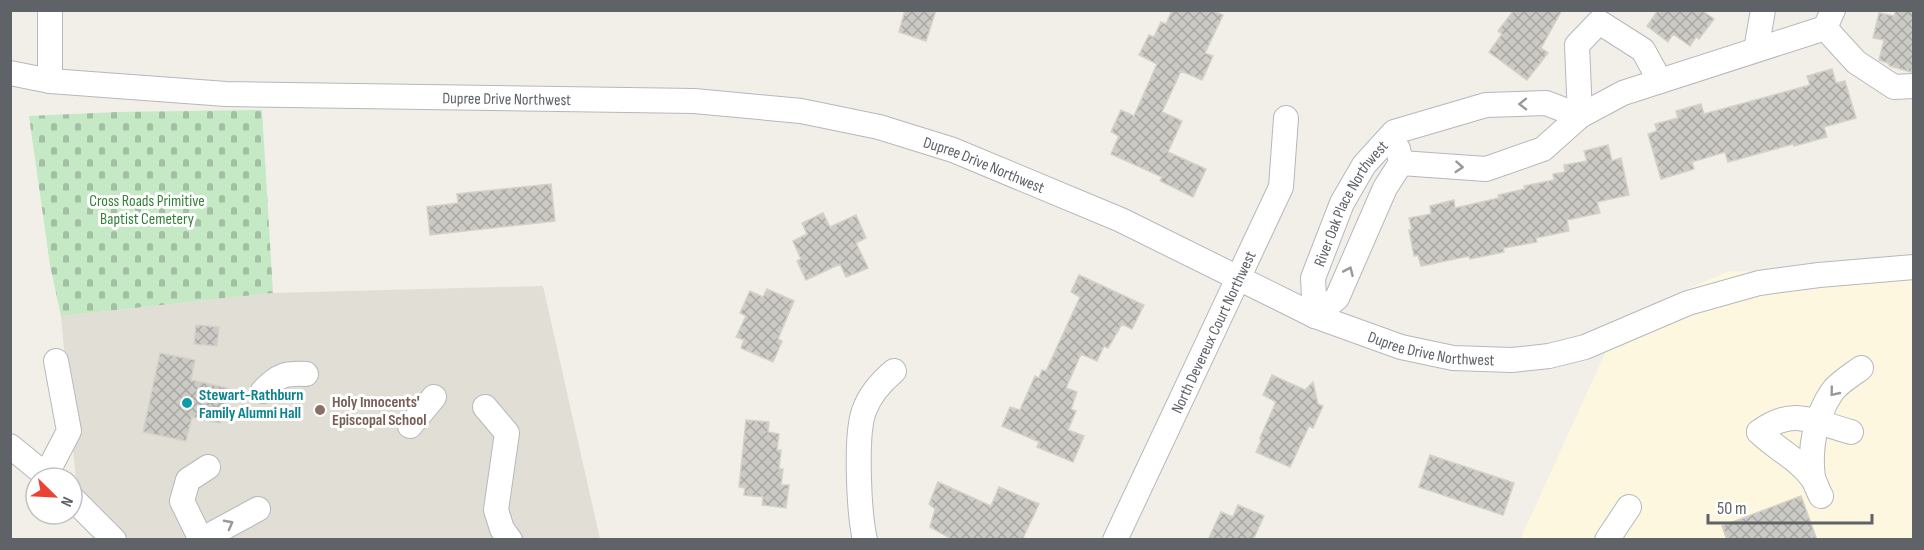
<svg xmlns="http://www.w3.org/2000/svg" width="1924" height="550" font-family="'Sofia Sans Condensed',sans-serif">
  <defs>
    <pattern id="cemetery-stones" width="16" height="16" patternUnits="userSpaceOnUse" patternTransform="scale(1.5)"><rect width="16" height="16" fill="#c5e8c5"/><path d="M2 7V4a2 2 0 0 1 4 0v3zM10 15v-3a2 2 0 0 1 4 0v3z" fill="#a3c0a4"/></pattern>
    <pattern id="building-cross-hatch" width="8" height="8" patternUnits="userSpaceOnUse" patternTransform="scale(1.5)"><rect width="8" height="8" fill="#cccac5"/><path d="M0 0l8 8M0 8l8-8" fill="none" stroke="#a9a8a4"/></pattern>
  </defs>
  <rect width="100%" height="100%" fill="#f1efe8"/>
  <path fill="#fef7e0" d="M 1729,271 L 1913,278 L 1913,539 L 1520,540 L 1621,318 Z"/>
  <path fill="#e1ded6" d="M 543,286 L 600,539 L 112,539 L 78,503 L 61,316 L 273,293 Z"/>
  <path fill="url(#cemetery-stones)" d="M 262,110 L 273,293 L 61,316 L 50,265 L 29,116 L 117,112 Z"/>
  <path fill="url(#building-cross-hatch)" stroke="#d6d1c6" stroke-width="1.5" d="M 905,10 L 936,10 L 926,41 L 899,32 Z
    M 1172,10 L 1212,10 L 1223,15 L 1205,53 L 1213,56 L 1202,80 L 1181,71 L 1162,112 L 1182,121 L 1168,152 L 1206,169 L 1193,197 L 1160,181 L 1162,177 L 1111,154 L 1119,136 L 1111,132 L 1121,110 L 1134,116 L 1157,64 L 1139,55 L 1149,35 L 1154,37 L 1161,22 L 1166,24 Z
    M 1514,10 L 1562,10 L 1541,48 L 1548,53 L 1527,80 L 1489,52 L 1502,34 L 1498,31 Z
    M 1658,10 L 1701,10 L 1714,19 L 1699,39 L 1696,37 L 1690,46 L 1673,34 L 1668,42 L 1647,26 Z
    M 1896,10 L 1914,10 L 1914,62 L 1911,72 L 1890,66 L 1888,63 L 1879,60 L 1884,40 L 1873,38 L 1879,13 L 1894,16 Z
    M 1832,69 L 1836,83 L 1845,81 L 1856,118 L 1824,127 L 1827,137 L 1794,146 L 1793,144 L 1728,162 L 1725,152 L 1692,162 L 1694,169 L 1661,179 L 1648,134 L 1657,131 L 1655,124 L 1678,118 L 1676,111 L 1701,104 L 1704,114 L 1810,85 L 1807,76 Z
    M 1608,145 L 1612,161 L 1621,158 L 1629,195 L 1597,202 L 1600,213 L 1567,220 L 1569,231 L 1536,238 L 1537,242 L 1503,248 L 1504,252 L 1470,259 L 1469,256 L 1421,266 L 1418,255 L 1414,256 L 1409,230 L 1412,230 L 1409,218 L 1431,214 L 1430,206 L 1454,200 L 1455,208 L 1499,198 L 1498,195 L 1525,189 L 1524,186 L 1554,180 L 1553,174 L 1565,172 L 1564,165 L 1587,161 L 1584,151 Z
    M 551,184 L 555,221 L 430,235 L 427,207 L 458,203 L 457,194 Z
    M 823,213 L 830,227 L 856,215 L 866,238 L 856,243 L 868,268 L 846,277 L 840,264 L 806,280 L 797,261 L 801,259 L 793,241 L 807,234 L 802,223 Z
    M 1079,275 L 1144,305 L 1132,329 L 1122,324 L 1108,348 L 1104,346 L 1097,361 L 1081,354 L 1066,388 L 1077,392 L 1071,409 L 1076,411 L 1068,430 L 1084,436 L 1073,462 L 1037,447 L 1039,442 L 1002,426 L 1010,407 L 1020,410 L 1035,376 L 1039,378 L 1042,370 L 1046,371 L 1080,297 L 1071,292 Z
    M 767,289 L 794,301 L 778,339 L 782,341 L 773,362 L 741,348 L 744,340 L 736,337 L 746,316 L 740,313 L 750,291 L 763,297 Z
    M 196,325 L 219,327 L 217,346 L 194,344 Z
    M 160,353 L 195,360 L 191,380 L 228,388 L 220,423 L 192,417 L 186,441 L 143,432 Z
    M 1272,375 L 1305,390 L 1313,382 L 1318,404 L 1323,406 L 1313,428 L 1309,426 L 1290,467 L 1256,452 L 1261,441 L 1260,438 L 1276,402 L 1263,395 Z
    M 746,420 L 769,422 L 768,432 L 779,434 L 777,450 L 781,450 L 779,469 L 783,469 L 781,485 L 789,485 L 786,508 L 762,505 L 763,497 L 744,495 L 745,488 L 739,487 Z
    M 1430,455 L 1514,483 L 1503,515 L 1419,487 Z
    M 938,482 L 991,506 L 999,487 L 1039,504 L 1022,540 L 953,540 L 930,527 L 935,509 L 929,504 Z
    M 1801,496 L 1817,540 L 1727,540 L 1722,526 Z
    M 1238,505 L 1264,516 L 1253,540 L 1208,540 L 1221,512 L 1233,517 Z"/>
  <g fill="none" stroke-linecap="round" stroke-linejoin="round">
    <g stroke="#b5b8bc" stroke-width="26">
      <g id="minor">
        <path d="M 50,10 L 50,81"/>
        <path d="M 1825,28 L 1856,62 L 1894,87 L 1914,86"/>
        <path d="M 1756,50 L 1763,10"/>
        <path id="s1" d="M 10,73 L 50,81 L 226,94 L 694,101 L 801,111 L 879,127 L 953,150 L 1121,220 L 1315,316 L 1401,347 L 1453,358 L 1512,360 L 1549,356 L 1585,347 L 1688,303 L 1759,283 L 1819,275 L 1914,267"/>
        <path d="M 1580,116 L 1577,45 L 1599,22 L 1643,50 L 1660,81"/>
        <path d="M 1401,163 L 1486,169 L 1543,149 L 1580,116 L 1623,93 L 1825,28 L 1833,10"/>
        <path id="s2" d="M 1315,316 L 1313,278 L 1342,203 L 1364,165 L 1394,132 L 1486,105 L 1546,103 L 1580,116"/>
        <path d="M 1315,316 L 1337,298 L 1385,188 L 1401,163 L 1398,149"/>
        <path d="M 263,391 C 278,375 285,373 306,374"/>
        <path d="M 485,407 L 507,433 L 496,510 L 502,529 L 510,540"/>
        <path d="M 410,426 L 434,397"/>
        <path d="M 1759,432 C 1794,406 1813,422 1851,432"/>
        <path d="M 1759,432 C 1776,449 1799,459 1813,479 C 1816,484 1818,491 1821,496"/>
        <path d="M 10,446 L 49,478"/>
        <path d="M 46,475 L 69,431 L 56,361"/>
        <path d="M 1813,478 C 1809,449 1815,417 1832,392 C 1838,383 1852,375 1861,368"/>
        <path d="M 72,498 L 114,540"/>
        <path d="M 201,540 L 182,501 L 188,480 L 208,467"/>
        <path d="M 201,540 L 258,509"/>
        <path d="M 865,540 C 859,514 855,435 864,411 C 870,394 881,382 894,371"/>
        <path id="s3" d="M 1115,540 L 1281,187 L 1286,118"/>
        <path d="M 1607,540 L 1629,507"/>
      </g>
    </g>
    <use href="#minor" stroke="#fff" stroke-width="24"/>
  </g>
  <defs><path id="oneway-chevron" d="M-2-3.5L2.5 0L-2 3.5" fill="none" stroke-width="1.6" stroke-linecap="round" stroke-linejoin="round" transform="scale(1.5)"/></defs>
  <g stroke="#979a9d">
    <use href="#oneway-chevron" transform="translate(1523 104) rotate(179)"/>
    <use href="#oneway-chevron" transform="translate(1459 167) rotate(4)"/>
    <use href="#oneway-chevron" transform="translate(1349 271) rotate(-66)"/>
    <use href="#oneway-chevron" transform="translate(1834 392) rotate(129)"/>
    <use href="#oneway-chevron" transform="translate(229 524) rotate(-28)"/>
  </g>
  <circle fill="#0f9aa8" stroke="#fff" stroke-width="2" cx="187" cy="403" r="6"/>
  <circle fill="#8d6e63" stroke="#fff" stroke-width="2" cx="320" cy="410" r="6"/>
  <g text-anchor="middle" stroke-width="6" stroke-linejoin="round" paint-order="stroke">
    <g font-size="16" fill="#5f6368" stroke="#fff">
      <text dy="6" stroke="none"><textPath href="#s1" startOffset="498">Dupree Drive Northwest</textPath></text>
      <text dy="6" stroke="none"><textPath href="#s1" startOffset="984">Dupree Drive Northwest</textPath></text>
      <text dy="6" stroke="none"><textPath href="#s2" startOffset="122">River Oak Place Northwest</textPath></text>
      <text dy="6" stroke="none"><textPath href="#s3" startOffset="230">North Devereux Court Northwest</textPath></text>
      <text dy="6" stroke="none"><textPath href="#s1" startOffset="1470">Dupree Drive Northwest</textPath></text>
    </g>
    <g font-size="16" fill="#348238" stroke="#fff">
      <text x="147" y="206">Cross Roads Primitive<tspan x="147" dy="18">Baptist Cemetery</tspan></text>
    </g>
    <g font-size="16" font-weight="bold" fill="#0d838f" stroke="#fff" text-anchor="start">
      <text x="199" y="400">Stewart-Rathburn<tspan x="199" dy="18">Family Alumni Hall</tspan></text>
    </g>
    <g font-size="16" font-weight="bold" fill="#785e54" stroke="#fff" text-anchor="start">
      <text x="332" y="407">Holy Innocents'<tspan x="332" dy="18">Episcopal School</tspan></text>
    </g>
  </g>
  <rect width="1924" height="550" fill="none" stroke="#5f6368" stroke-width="24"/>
  <g transform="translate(54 496) rotate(114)"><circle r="28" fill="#ffffff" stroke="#bfc1c3" stroke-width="1.5"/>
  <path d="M0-4.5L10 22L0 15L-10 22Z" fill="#ea4335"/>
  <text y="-9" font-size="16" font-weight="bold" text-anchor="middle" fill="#5f6368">N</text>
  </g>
  <path d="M1708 514v9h164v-9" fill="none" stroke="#5f6368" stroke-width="3"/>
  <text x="1717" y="514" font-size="18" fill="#5f6368" stroke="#ffffff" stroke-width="4.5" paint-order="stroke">50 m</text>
</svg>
